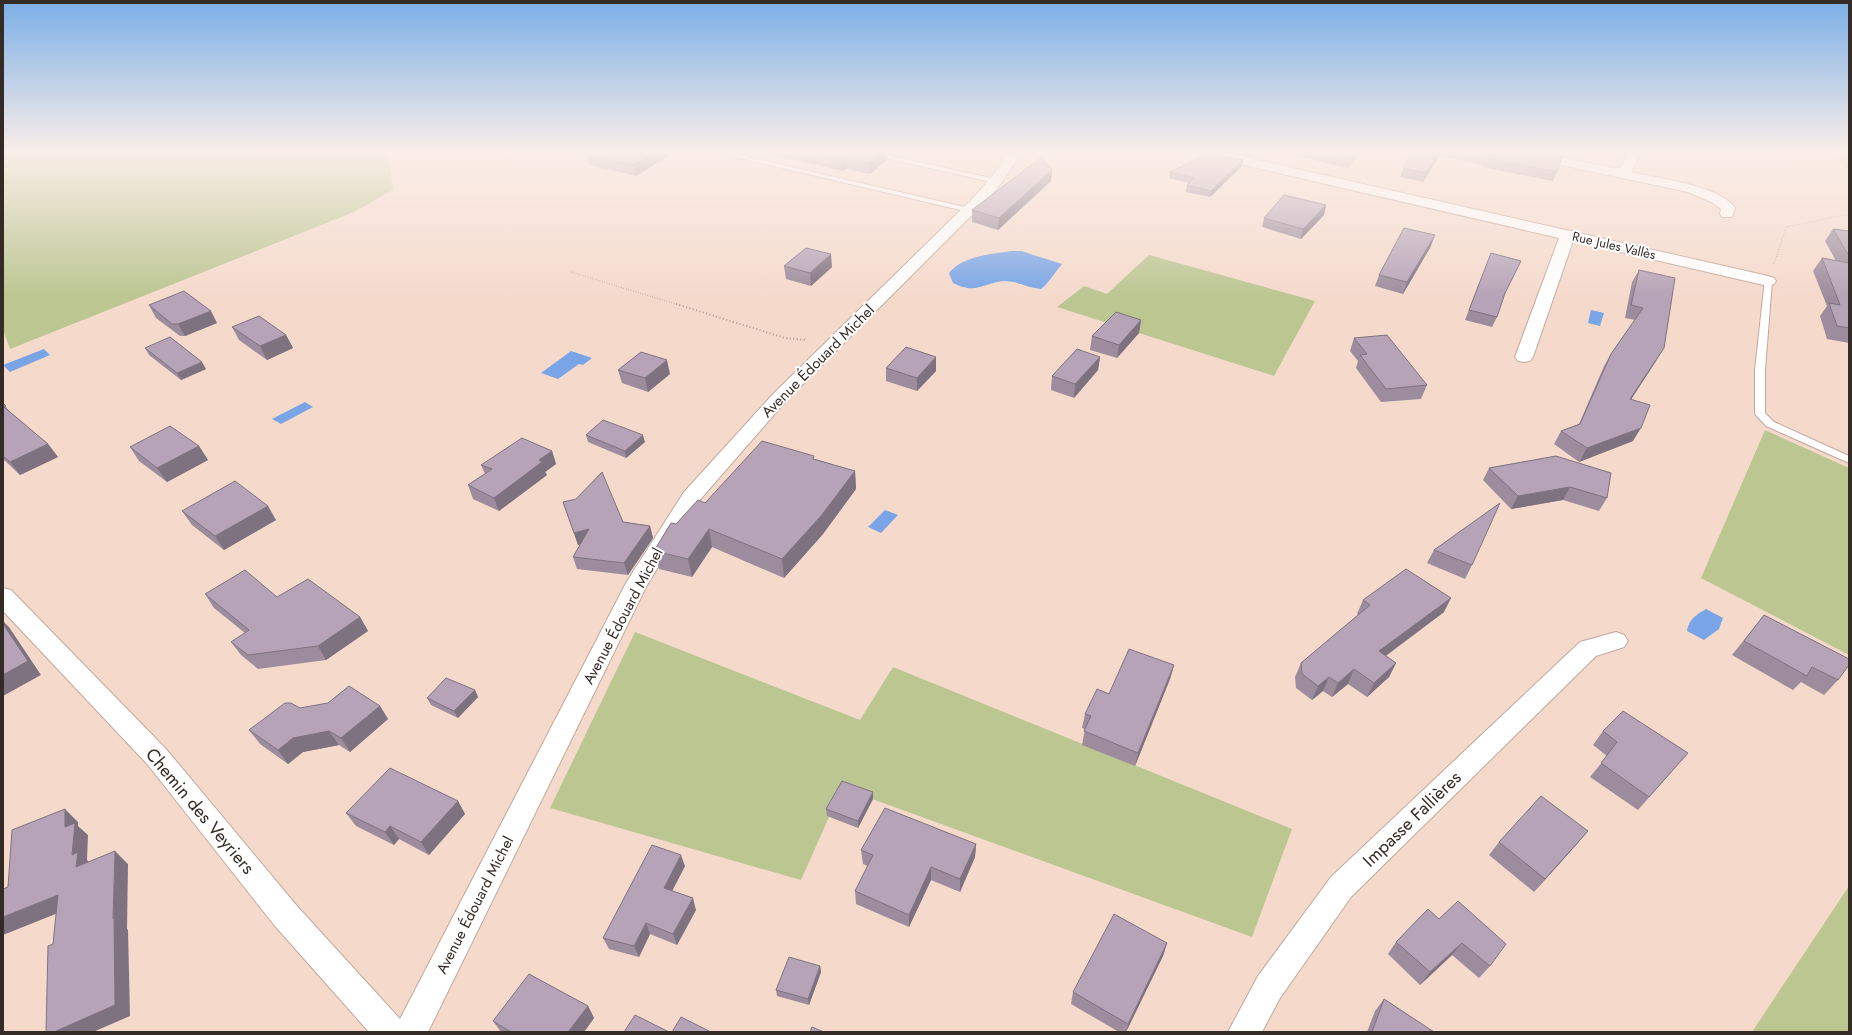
<svg xmlns="http://www.w3.org/2000/svg" width="1852" height="1035" font-family="Jost,sans-serif">
  <rect width="100%" height="100%" fill="#f5dacc"/>
  <path fill="#bbc691" d="M 3,153 L 388,153 L 393,190 L 354,212 L 10,349 L 3,330 Z
    M 1827,153 L 1849,153 L 1849,171 L 1840,161 Z
    M 1149,255 L 1315,301 L 1274,376 L 1057,307 L 1084,286 L 1107,294 Z
    M 1765,430 L 1849,468 L 1849,655 L 1701,578 Z
    M 635,632 L 860,720 L 893,667 L 1292,829 L 1252,937 L 842,788 L 801,880 L 550,808 Z
    M 1849,886 L 1849,1032 L 1752,1032 Z"/>
  <path fill="#79a5e6" d="M 1012,251 L 1021,251 L 1062,264 C 1056,271 1047,285 1041,289 C 1028,288 1017,281 1004,281 C 982,283 977,295 953,283 L 949,273 C 962,256 992,254 1012,251 Z
    M 1591,310 L 1604,313 L 1600,326 L 1588,323 Z
    M 44,349 L 50,355 L 10,372 L 3,365 Z
    M 571,351 L 592,358 L 583,365 L 579,364 L 558,379 L 541,373 Z
    M 305,402 L 313,407 L 281,424 L 272,419 Z
    M 885,510 L 898,515 L 881,533 L 868,527 Z
    M 1706,609 L 1723,618 L 1719,629 L 1704,640 L 1687,631 C 1689,619 1696,615 1706,609 Z"/>
  <g fill="none" stroke-linecap="round" stroke-linejoin="round">
    <g stroke="#c1a89b" stroke-width="2">
      <path id="service" d="M 718,153 L 731,153 L 969,208 L 973,210 L 969,212 Z
        M 863,153 L 876,153 L 996,179 L 1000,181 L 996,183 Z
        M 1765,279 L 1771,279 L 1772,281 L 1765,370 L 1765,413 L 1774,422 L 1849,456 L 1849,463 L 1766,426 L 1755,414 L 1755,370 Z"/>
    </g>
    <g stroke="#c1a89b" stroke-width="2">
      <path id="minor" d="M 1008,153 L 1021,153 L 1001,184 L 981,206 L 786,401 L 698,502 L 647,585 L 428,1032 L 369,1032 L 275,926 L 148,765 L 3,611 L 3,588 L 11,590 L 166,749 L 297,906 L 400,1019 L 626,583 L 684,492 L 774,393 L 971,200 L 991,178 Z
        M 1203,153 L 1227,153 L 1768,276 L 1774,278 L 1776,281 L 1774,284 L 1768,286 L 1573,241 L 1533,357 L 1530,361 L 1524,362 L 1518,361 L 1515,357 L 1559,238 L 1209,157 L 1204,156 Z
        M 1517,153 L 1542,153 L 1613,168 L 1620,168 L 1628,153 L 1641,153 L 1631,172 C 1657,178 1719,185 1735,208 L 1732,217 L 1722,217 L 1720,214 L 1721,209 L 1711,202 L 1688,192 L 1523,157 L 1518,156 Z
        M 1616,632 L 1624,635 L 1628,641 L 1624,647 L 1596,656 L 1351,897 L 1280,998 L 1262,1032 L 1228,1032 L 1258,976 L 1331,877 L 1580,642 Z"/>
    </g>
    <path stroke="#ae998f" stroke-width="1.5" stroke-dasharray="0.5 2" stroke-linecap="butt" d="M 1774,264 L 1786,227 L 1849,214
      M 571,272 L 679,305"/>
    <path stroke="#ae998f" stroke-width="2" stroke-dasharray="1 2.5" stroke-linecap="butt" d="M 676,304 L 785,338 L 807,340"/>
    <use href="#service" fill="#fff" fill-rule="evenodd"/>
    <use href="#minor" fill="#fff" fill-rule="evenodd"/>
  </g>
  <path fill="#9d8c9d" d="M 590,153 L 673,153 L 636,176 L 590,165 L 588,155 Z
    M 765,153 L 895,153 L 893,155 L 887,154 L 887,160 L 870,174 L 846,169 L 843,171 Z
    M 1233,153 L 1255,153 L 1251,157 Z
    M 1283,153 L 1359,153 L 1348,168 Z
    M 1412,153 L 1544,153 L 1557,172 L 1553,181 L 1482,167 L 1483,165 L 1439,156 L 1423,182 L 1400,177 L 1403,168 Z
    M 1550,153 L 1562,153 L 1561,155 Z
    M 1243,160 L 1242,166 L 1210,197 L 1186,192 L 1187,185 L 1189,183 L 1169,178 L 1170,172 Z
    M 1052,170 L 1051,181 L 998,230 L 972,222 L 972,210 Z
    M 1326,205 L 1324,215 L 1301,239 L 1262,227 L 1264,218 Z
    M 1833,229 L 1849,231 L 1849,343 L 1827,339 L 1820,316 L 1827,306 L 1813,271 L 1822,258 L 1836,261 L 1825,241 Z
    M 1431,246 L 1403,294 L 1375,286 L 1379,275 Z
    M 1491,253 L 1521,261 L 1504,296 L 1497,317 L 1492,327 L 1465,320 Z
    M 784,266 L 832,267 L 811,286 L 786,279 Z
    M 1639,270 L 1656,361 L 1631,399 L 1633,441 L 1579,462 L 1554,444 L 1561,431 L 1579,424 L 1604,366 L 1611,354 L 1635,320 L 1625,318 L 1632,282 Z
    M 149,305 L 217,323 L 185,336 L 180,336 L 156,318 Z
    M 1141,320 L 1139,333 L 1117,358 L 1090,350 L 1092,336 Z
    M 232,327 L 286,335 L 293,348 L 267,360 L 239,340 Z
    M 1354,338 L 1427,385 L 1421,399 L 1381,402 L 1356,368 L 1358,361 L 1350,351 Z
    M 145,348 L 206,369 L 181,380 L 149,355 Z
    M 936,357 L 936,371 L 917,391 L 886,381 L 886,368 Z
    M 1100,357 L 1098,370 L 1074,398 L 1051,390 L 1052,376 Z
    M 618,370 L 670,374 L 648,392 L 622,383 Z
    M 3,403 L 10,412 L 48,444 L 58,457 L 20,475 L 3,459 Z
    M 586,435 L 645,442 L 626,458 L 588,442 Z
    M 199,446 L 208,460 L 167,482 L 139,461 L 130,447 Z
    M 552,451 L 556,464 L 545,472 L 547,475 L 499,511 L 473,499 L 468,485 L 485,474 L 481,465 Z
    M 1556,456 L 1607,498 L 1599,511 L 1563,500 L 1511,509 L 1483,480 L 1489,468 Z
    M 815,459 L 855,471 L 856,489 L 823,534 L 784,578 L 712,547 L 692,577 L 659,569 L 654,551 L 676,524 L 705,503 Z
    M 563,502 L 623,522 L 650,526 L 653,538 L 628,575 L 577,569 L 573,557 L 581,544 L 578,545 Z
    M 182,511 L 276,520 L 224,550 L 192,525 Z
    M 1434,550 L 1472,565 L 1465,579 L 1427,563 Z
    M 205,594 L 277,597 L 360,617 L 368,631 L 326,660 L 258,669 L 241,655 L 231,642 L 245,633 L 214,608 Z
    M 1363,600 L 1444,612 L 1386,656 L 1396,663 L 1389,677 L 1367,697 L 1348,684 L 1332,697 L 1323,691 L 1312,700 L 1296,688 L 1295,677 L 1301,663 L 1358,615 L 1357,614 Z
    M 1764,615 L 1838,680 L 1824,695 L 1801,682 L 1793,690 L 1732,655 Z
    M 1174,665 L 1170,679 L 1135,766 L 1082,745 L 1085,729 L 1082,728 L 1085,714 L 1109,694 Z
    M 475,690 L 478,697 L 458,718 L 431,705 L 427,698 Z
    M 380,706 L 388,719 L 350,752 L 339,745 L 303,752 L 288,764 L 260,744 L 249,730 L 300,708 Z
    M 1603,731 L 1688,753 L 1638,810 L 1590,777 L 1607,756 L 1593,745 Z
    M 873,792 L 873,799 L 858,828 L 827,816 L 826,809 Z
    M 458,801 L 465,814 L 429,855 L 399,839 L 394,845 L 356,826 L 346,813 Z
    M 1499,842 L 1577,844 L 1534,892 L 1489,855 Z
    M 976,844 L 975,857 L 960,892 L 931,880 L 909,927 L 856,904 L 855,891 L 868,866 L 863,864 L 861,850 Z
    M 685,866 L 672,891 L 696,910 L 677,945 L 650,934 L 639,957 L 609,949 L 603,938 Z
    M 1428,909 L 1490,966 L 1479,978 L 1452,955 L 1420,985 L 1388,954 L 1396,942 Z
    M 1167,943 L 1163,956 L 1126,1032 L 1119,1032 L 1071,1004 L 1073,992 Z
    M 820,966 L 821,972 L 809,1005 L 777,996 L 776,990 Z
    M 1384,999 L 1434,1032 L 1367,1032 L 1375,1011 Z
    M 588,1006 L 594,1018 L 584,1032 L 501,1032 L 493,1021 Z"/>
  <path fill="#7f7280" d="M 654,153 L 673,153 L 636,176 L 633,165 Z
    M 882,153 L 887,153 L 887,160 L 870,174 L 869,163 Z
    M 1252,153 L 1255,153 L 1251,157 Z
    M 1354,153 L 1359,153 L 1348,168 L 1351,157 Z
    M 1438,153 L 1440,153 L 1439,156 L 1423,182 L 1426,173 Z
    M 845,158 L 846,169 L 843,171 L 842,160 Z
    M 1243,160 L 1242,166 L 1210,197 L 1211,191 Z
    M 1052,170 L 1051,181 L 998,230 L 999,218 Z
    M 1326,205 L 1324,215 L 1301,239 L 1303,229 Z
    M 1435,235 L 1431,246 L 1403,294 L 1407,282 Z
    M 831,254 L 832,267 L 811,286 L 810,273 Z
    M 211,311 L 217,323 L 185,336 L 178,324 Z
    M 1141,320 L 1139,333 L 1117,358 L 1119,345 Z
    M 286,335 L 293,348 L 267,360 L 260,346 Z
    M 1664,348 L 1656,361 L 1623,412 L 1630,399 Z
    M 936,357 L 936,371 L 917,391 L 917,378 Z
    M 1100,357 L 1098,370 L 1074,398 L 1075,384 Z
    M 667,360 L 670,374 L 648,392 L 645,378 Z
    M 202,362 L 206,369 L 181,380 L 177,373 Z
    M 1641,428 L 1633,441 L 1579,462 L 1587,448 Z
    M 643,435 L 645,442 L 626,458 L 625,451 Z
    M 48,444 L 58,457 L 20,475 L 10,462 Z
    M 199,446 L 208,460 L 167,482 L 157,468 Z
    M 552,451 L 556,464 L 545,472 L 547,475 L 499,511 L 494,498 L 539,460 Z
    M 855,471 L 856,489 L 823,534 L 784,578 L 782,559 Z
    M 1570,487 L 1563,500 L 1511,509 L 1518,496 Z
    M 268,506 L 276,520 L 224,550 L 215,536 Z
    M 650,526 L 653,538 L 628,575 L 624,563 Z
    M 589,529 L 593,541 L 578,545 L 574,533 Z
    M 709,529 L 712,547 L 692,577 L 688,559 Z
    M 1451,598 L 1444,612 L 1373,665 L 1379,651 Z
    M 360,617 L 368,631 L 326,660 L 318,646 Z
    M 3,621 L 9,627 L 41,675 L 3,696 Z
    M 1396,663 L 1389,677 L 1367,697 L 1374,683 Z
    M 1174,665 L 1170,679 L 1135,766 L 1138,753 Z
    M 1354,669 L 1348,684 L 1332,697 L 1338,683 Z
    M 1329,677 L 1323,691 L 1312,700 L 1318,686 Z
    M 475,690 L 478,697 L 458,718 L 454,711 Z
    M 380,706 L 388,719 L 350,752 L 341,738 Z
    M 329,731 L 339,745 L 303,752 L 288,764 L 278,750 L 293,738 Z
    M 873,792 L 873,799 L 858,828 L 858,821 Z
    M 458,801 L 465,814 L 429,855 L 421,842 Z
    M 65,809 L 78,822 L 78,826 L 88,835 L 87,860 L 91,864 L 76,867 L 65,827 Z
    M 390,826 L 399,839 L 394,845 L 385,832 Z
    M 1588,831 L 1577,844 L 1534,892 L 1545,879 Z
    M 976,844 L 975,857 L 960,892 L 960,879 Z
    M 115,851 L 128,864 L 127,929 L 128,930 L 130,1016 L 93,1032 L 54,1032 L 113,919 Z
    M 681,855 L 685,866 L 668,899 L 664,888 Z
    M 931,867 L 931,880 L 909,927 L 909,915 Z
    M 58,895 L 73,907 L 3,935 L 3,917 Z
    M 693,898 L 696,910 L 677,945 L 673,934 Z
    M 646,923 L 650,934 L 639,957 L 634,946 Z
    M 1167,943 L 1163,956 L 1126,1032 L 1128,1024 Z
    M 1462,943 L 1452,955 L 1420,985 L 1430,972 Z
    M 820,966 L 821,972 L 809,1005 L 808,999 Z
    M 588,1006 L 594,1018 L 584,1032 L 568,1032 Z"/>
  <path fill="#b6a3b7" stroke="#7f7280" d="M 590,153 L 654,153 L 633,165 L 588,155 Z
    M 812,153 L 882,153 L 869,163 L 845,158 L 842,160 Z
    M 1210,153 L 1243,160 L 1211,191 L 1187,185 L 1194,178 L 1170,172 Z
    M 1334,153 L 1354,153 L 1351,157 Z
    M 1412,153 L 1438,153 L 1426,173 L 1403,168 Z
    M 1475,153 L 1544,153 L 1562,157 L 1557,172 L 1486,158 L 1487,156 Z
    M 1042,157 L 1052,170 L 999,218 L 972,210 Z
    M 1284,195 L 1326,205 L 1303,229 L 1264,218 Z
    M 1404,228 L 1435,235 L 1407,282 L 1379,275 Z
    M 1833,229 L 1849,231 L 1849,256 Z
    M 806,248 L 831,254 L 810,273 L 784,266 Z
    M 1491,253 L 1521,261 L 1505,293 L 1497,317 L 1469,310 Z
    M 1822,258 L 1849,263 L 1849,328 L 1837,326 L 1829,303 L 1840,305 Z
    M 1639,270 L 1675,278 L 1664,348 L 1630,399 L 1650,405 L 1641,428 L 1587,448 L 1561,431 L 1580,424 L 1611,354 L 1643,308 L 1631,305 Z
    M 184,291 L 211,311 L 178,324 L 172,324 L 149,305 Z
    M 1116,312 L 1141,320 L 1119,345 L 1092,336 Z
    M 259,316 L 286,335 L 260,346 L 232,327 Z
    M 1387,335 L 1427,385 L 1386,389 L 1360,355 L 1367,354 L 1354,338 Z
    M 170,337 L 202,362 L 177,373 L 145,348 Z
    M 906,347 L 936,357 L 917,378 L 886,368 Z
    M 1077,349 L 1100,357 L 1075,384 L 1052,376 Z
    M 641,352 L 667,360 L 645,378 L 618,370 Z
    M 3,403 L 6,406 L 4,407 L 48,444 L 10,462 L 3,456 Z
    M 603,420 L 643,435 L 625,451 L 586,435 Z
    M 170,426 L 199,446 L 157,468 L 130,447 Z
    M 522,438 L 552,451 L 539,460 L 542,462 L 494,498 L 468,485 L 492,469 L 481,465 Z
    M 762,441 L 814,456 L 813,459 L 855,471 L 821,516 L 782,559 L 709,529 L 688,559 L 654,551 L 671,523 L 676,524 L 698,500 L 705,503 Z
    M 1556,456 L 1611,473 L 1607,498 L 1570,487 L 1518,496 L 1489,468 Z
    M 602,472 L 623,522 L 650,526 L 624,563 L 573,557 L 589,529 L 574,533 L 563,502 L 576,499 Z
    M 235,481 L 268,506 L 215,536 L 182,511 Z
    M 1500,503 L 1472,565 L 1434,550 Z
    M 1406,569 L 1451,598 L 1379,651 L 1396,663 L 1374,683 L 1354,669 L 1338,683 L 1329,677 L 1318,686 L 1302,674 L 1301,663 L 1370,605 L 1363,600 Z
    M 245,570 L 277,597 L 308,579 L 360,617 L 318,646 L 248,655 L 231,642 L 249,630 L 205,594 Z
    M 1764,615 L 1849,659 L 1849,665 L 1838,680 L 1812,667 L 1807,676 L 1744,641 Z
    M 3,624 L 28,661 L 3,675 Z
    M 1129,649 L 1174,665 L 1138,753 L 1084,731 L 1091,716 L 1085,714 L 1097,689 L 1109,694 Z
    M 446,678 L 475,690 L 454,711 L 427,698 Z
    M 349,686 L 380,706 L 341,738 L 329,731 L 293,738 L 278,750 L 249,730 L 285,703 L 291,703 L 300,708 L 328,703 Z
    M 1623,711 L 1688,753 L 1649,797 L 1601,763 L 1617,742 L 1603,731 Z
    M 390,768 L 458,801 L 421,842 L 390,826 L 385,832 L 346,813 Z
    M 842,781 L 873,792 L 858,821 L 826,809 Z
    M 1541,796 L 1588,831 L 1545,879 L 1499,842 Z
    M 885,808 L 976,844 L 960,879 L 931,867 L 909,915 L 855,891 L 873,855 L 861,850 Z
    M 65,809 L 65,827 L 75,823 L 72,855 L 78,852 L 76,867 L 115,851 L 113,919 L 114,918 L 115,1005 L 54,1032 L 46,1032 L 48,946 L 53,944 L 58,895 L 3,917 L 3,889 L 8,887 L 12,830 Z
    M 652,845 L 681,855 L 664,888 L 693,898 L 673,934 L 646,923 L 634,946 L 603,938 Z
    M 1458,901 L 1506,944 L 1490,966 L 1462,943 L 1430,972 L 1396,942 L 1428,909 L 1439,919 Z
    M 1114,914 L 1167,943 L 1128,1024 L 1073,992 Z
    M 789,957 L 820,966 L 808,999 L 776,990 Z
    M 529,974 L 588,1006 L 568,1032 L 511,1032 L 493,1021 Z
    M 1384,999 L 1434,1032 L 1372,1032 Z
    M 635,1015 L 669,1032 L 624,1032 Z
    M 681,1017 L 711,1032 L 672,1032 Z
    M 812,1027 L 824,1032 L 810,1032 Z"/>
  <linearGradient id="sky" x2="0" y2="1"><stop stop-color="#7baee7"/><stop offset="0.51" stop-color="#faeee8"/><stop offset="1" stop-color="#faeee8" stop-opacity="0"/></linearGradient>
  <rect width="1852" height="298" fill="url(#sky)"/>
  <g text-anchor="middle" stroke-width="4" stroke-linejoin="round" paint-order="stroke">
    <g font-size="13" fill="#352b26" stroke="#fff">
      <text transform="translate(1614 245) rotate(13)" y="5">Rue Jules Vallès</text>
    </g>
    <g font-size="15" fill="#352b26" stroke="#fff">
      <text transform="translate(818 361) rotate(-45)" y="5">Avenue Édouard Michel</text>
      <text transform="translate(623 616) rotate(-62)" y="5">Avenue Édouard Michel</text>
      <text transform="translate(475 905) rotate(-63)" y="5">Avenue Édouard Michel</text>
    </g>
    <g font-size="18" fill="#352b26" stroke="#fff">
      <text transform="translate(200 811) rotate(50)" y="6">Chemin des Veyriers</text>
      <text transform="translate(1412 819) rotate(-44)" y="6">Impasse Fallières</text>
    </g>
  </g>
  <rect width="1852" height="1035" fill="none" stroke="#352b26" stroke-width="8"/>
</svg>
